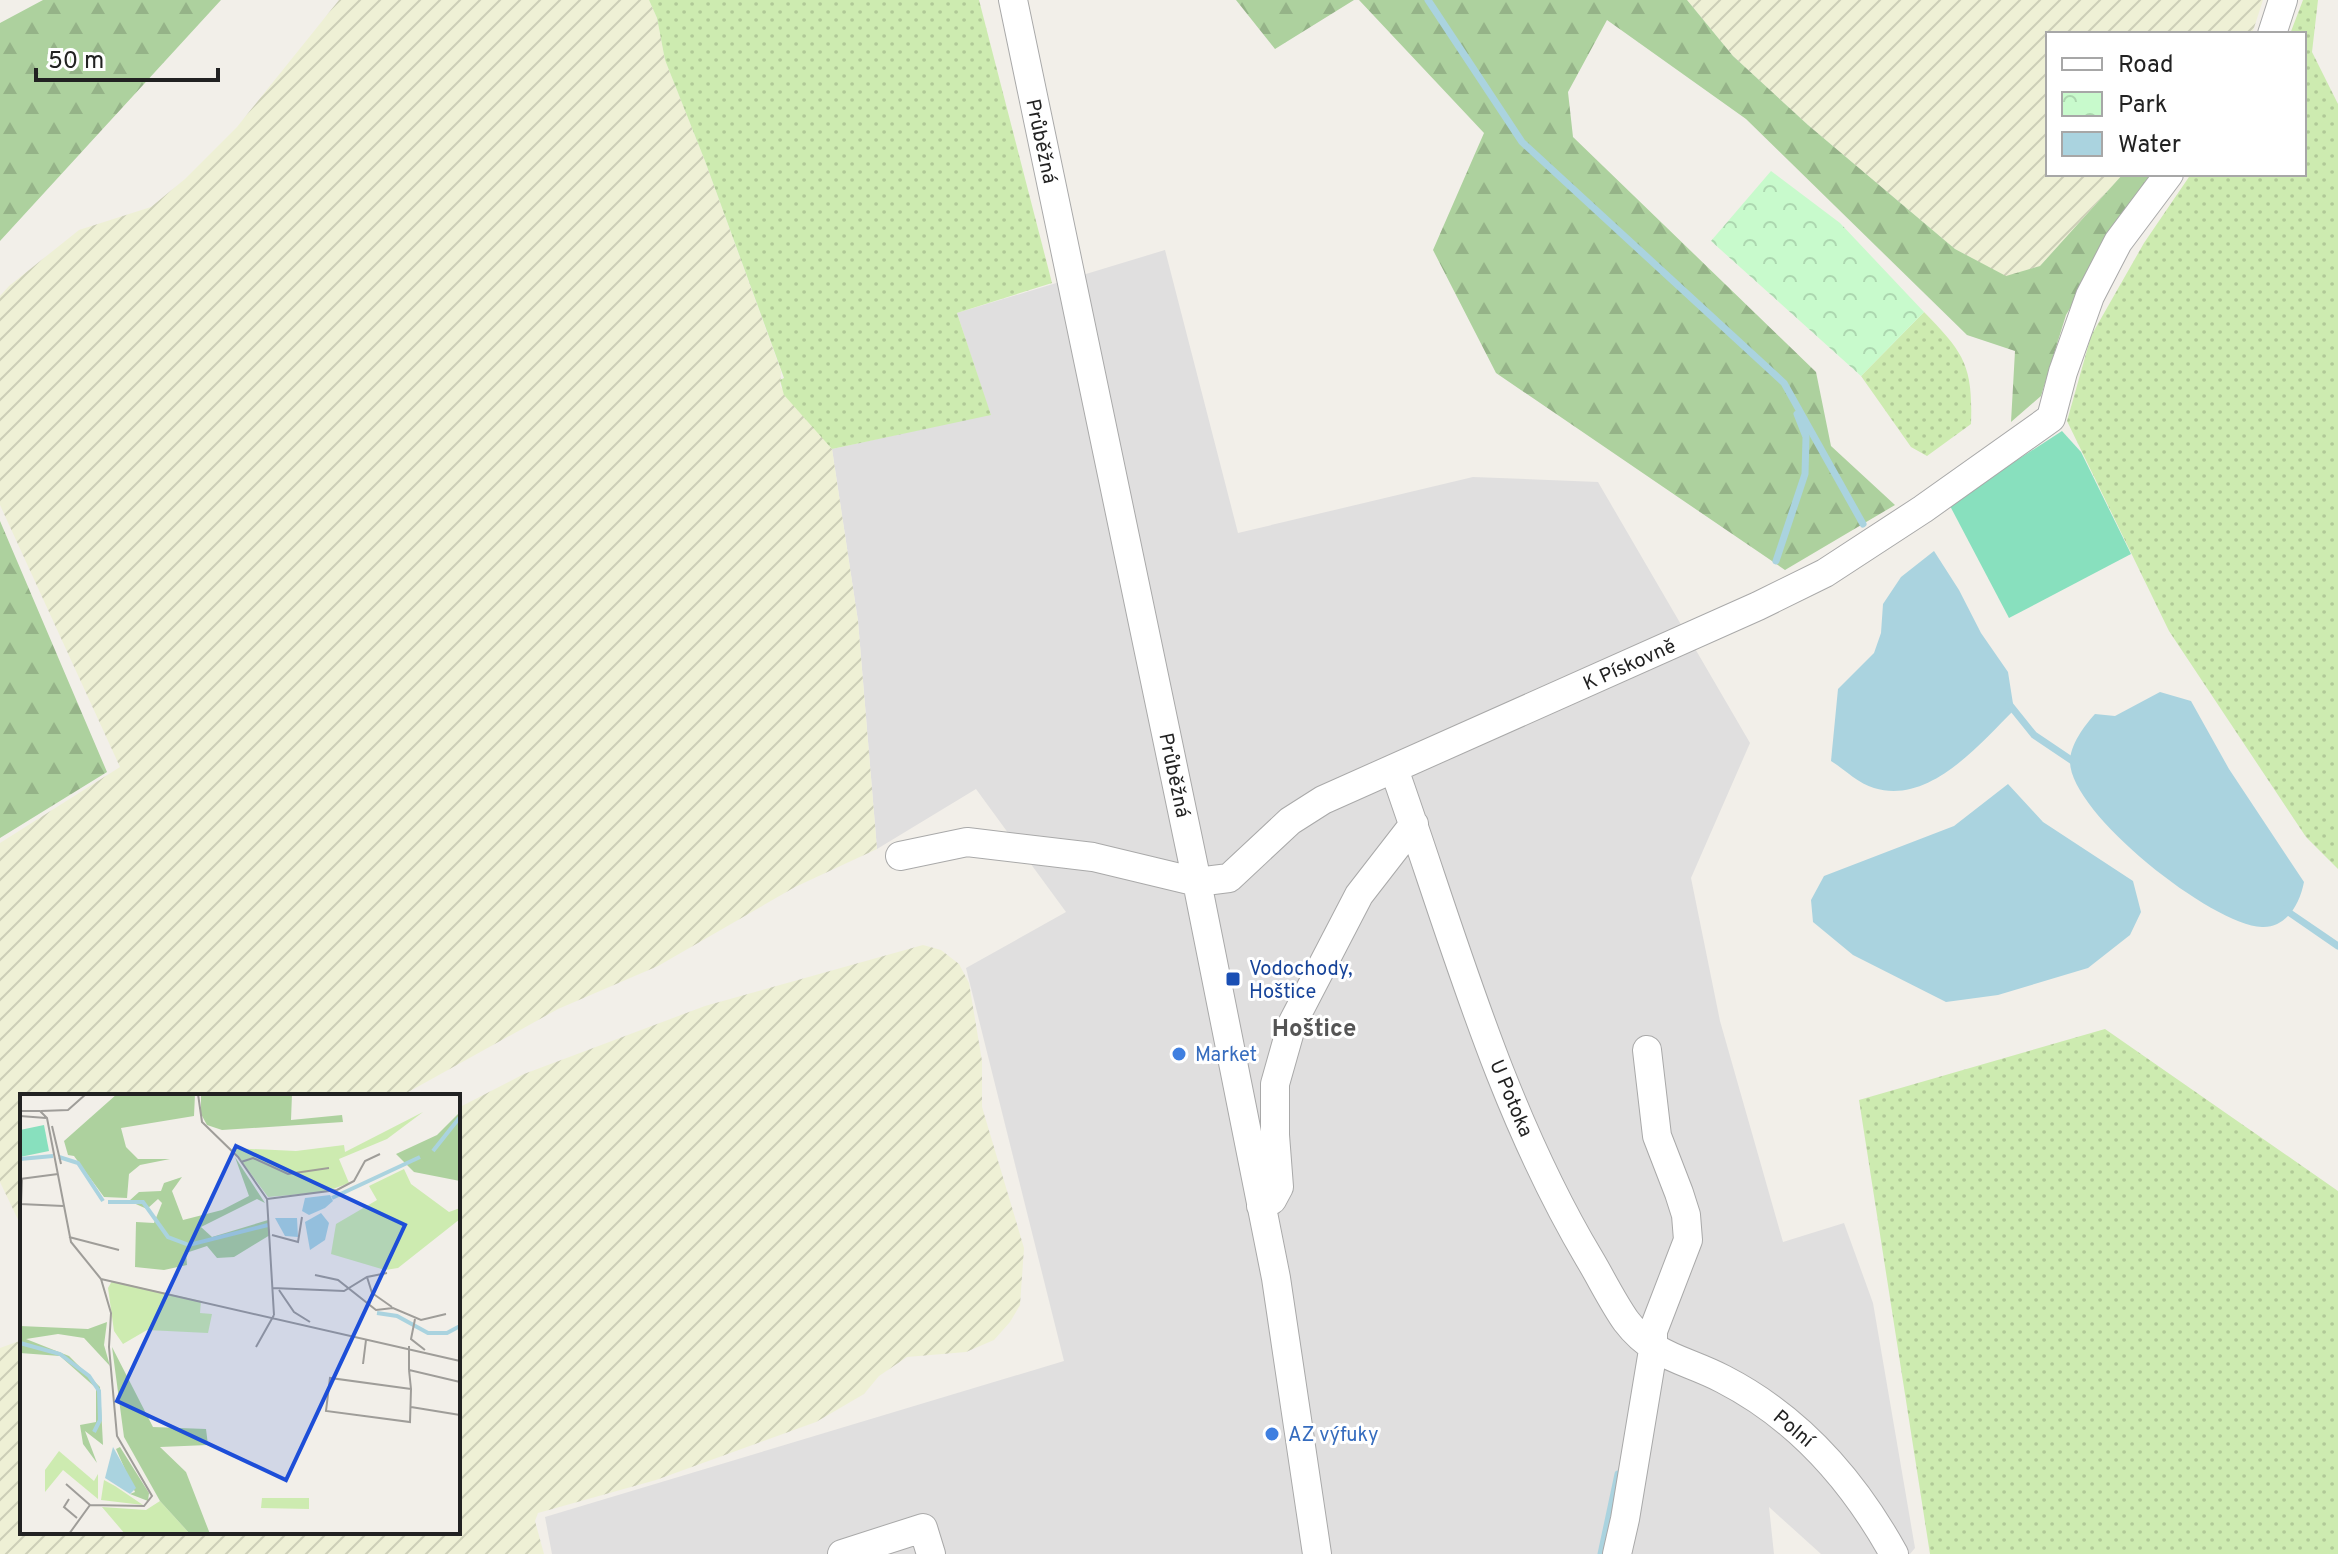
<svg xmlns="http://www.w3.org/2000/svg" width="2338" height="1554" font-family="Overpass,sans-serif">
  <defs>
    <pattern id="farmland-furrows" width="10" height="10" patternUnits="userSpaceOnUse" patternTransform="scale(2)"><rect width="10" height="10" fill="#eef0d5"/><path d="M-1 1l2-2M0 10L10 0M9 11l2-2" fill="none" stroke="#ccceb7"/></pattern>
    <pattern id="grass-dots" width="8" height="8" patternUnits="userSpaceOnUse" patternTransform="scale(2)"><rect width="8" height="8" fill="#cdebb0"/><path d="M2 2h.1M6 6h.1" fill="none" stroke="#b0c997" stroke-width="1.8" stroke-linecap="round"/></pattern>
    <pattern id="forest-firs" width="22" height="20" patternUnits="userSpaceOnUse" patternTransform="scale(2)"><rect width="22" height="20" fill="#add19e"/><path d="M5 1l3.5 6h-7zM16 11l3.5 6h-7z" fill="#95b388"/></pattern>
    <pattern id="park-crowns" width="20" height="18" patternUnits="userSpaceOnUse" patternTransform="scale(2)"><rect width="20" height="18" fill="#c8facc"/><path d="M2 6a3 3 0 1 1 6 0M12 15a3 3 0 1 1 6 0" fill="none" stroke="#acd6af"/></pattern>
  </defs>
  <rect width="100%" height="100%" fill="#f2efe9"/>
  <path fill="#e0dfdf" d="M 1165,250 L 1238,533 L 1473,477 L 1598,482 L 1750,743 L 1691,878 L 1720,1021 L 1783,1242 L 1844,1223 L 1873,1303 L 1915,1548 L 1910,1554 L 1821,1554 L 1769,1507 L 1774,1554 L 552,1554 L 545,1517 L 1064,1361 L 966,968 L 1066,912 L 976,789 L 877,849 L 858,621 L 832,449 L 990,414 L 957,313 Z"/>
  <path fill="url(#farmland-furrows)" d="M 339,0 L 649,0 L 657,18 L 665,60 L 705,161 L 781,371 L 780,386 L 832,449 L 858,621 L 877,849 L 795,887 L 658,966 L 558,1009 L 401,1096 L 22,1096 L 22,1228 L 0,1182 L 0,843 L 120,767 L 0,505 L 0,296 L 9,286 L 79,230 L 151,207 L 185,179 L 237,127 Z
    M 1687,0 L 2263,0 L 2252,34 L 2048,34 L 2048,174 L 2123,174 L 2040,266 L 2006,277 L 1955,249 L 1808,125 L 1733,56 Z
    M 923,945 L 941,950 L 959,964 L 969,983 L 982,1061 L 982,1107 L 1024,1248 L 1020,1305 L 1010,1322 L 994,1340 L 966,1352 L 907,1357 L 879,1376 L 864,1394 L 816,1422 L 656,1480 L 538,1513 L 535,1521 L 544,1554 L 0,1554 L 0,1348 L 22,1340 L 22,1532 L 458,1532 L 458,1108 L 524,1074 L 705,1006 Z"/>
  <path fill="url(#grass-dots)" d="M 649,0 L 979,0 L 1052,283 L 957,313 L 991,415 L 832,449 L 784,395 L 780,380 L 784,378 L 705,161 L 665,60 L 657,18 Z
    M 2303,0 L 2318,0 L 2312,52 L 2338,104 L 2338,869 L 2306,837 L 2169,631 L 2067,421 L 2091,336 L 2144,243 L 2191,174 L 2304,174 L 2304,34 L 2290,34 Z
    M 1924,312 C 1964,353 1973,365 1971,424 L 1927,456 L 1911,447 L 1861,376 Z
    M 2105,1029 L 2338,1191 L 2338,1554 L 1930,1554 L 1859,1100 Z"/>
  <path fill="url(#forest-firs)" d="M 43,0 L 221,0 L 0,241 L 0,23 Z
    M 1236,0 L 1354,0 L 1275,49 Z
    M 1359,0 L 1687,0 L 1733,56 L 1808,125 L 1955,249 L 2006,276 L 2040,266 L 2123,174 L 2151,174 L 2066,315 L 2041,396 L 2011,422 L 2015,351 L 1967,335 L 1746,119 L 1607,20 L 1568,92 L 1573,137 L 1816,372 L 1831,446 L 1895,505 L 1785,570 L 1496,373 L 1433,250 L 1484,133 Z
    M 0,521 L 107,772 L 0,838 Z"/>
  <path fill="url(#park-crowns)" d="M 1771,171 L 1840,223 L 1924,312 L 1861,376 L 1711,241 Z"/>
  <path fill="#88e0be" d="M 2062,431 L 2081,452 L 2131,554 L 2009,618 L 1949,504 Z"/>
  <path fill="#aad3df" d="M 1934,551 L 1959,590 L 1981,633 L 2008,672 L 2014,710 C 1979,745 1929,805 1874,788 C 1859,784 1844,769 1831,761 L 1838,689 L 1874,653 L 1881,633 L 1883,604 L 1901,577 Z
    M 2160,692 L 2191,701 L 2229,769 L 2304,882 C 2300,903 2287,928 2262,927 C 2212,925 2071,814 2070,762 C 2070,745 2084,726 2095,714 L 2115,716 Z
    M 2008,784 L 2043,822 L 2133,881 L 2141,912 L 2130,935 L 2088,968 L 1998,995 L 1946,1002 L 1853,955 L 1813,922 L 1811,900 L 1824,876 L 1954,826 Z"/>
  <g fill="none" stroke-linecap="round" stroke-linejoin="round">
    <path stroke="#aad3df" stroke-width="7" d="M 1428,0 L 1522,142 L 1784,383 L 1863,524
      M 1776,561 L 1805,474 L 1806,437 L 1797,414
      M 2009,704 L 2034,735 L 2077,764
      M 2284,909 L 2338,946
      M 1601,1554 L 1618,1474"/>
    <g stroke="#a9a9a9" stroke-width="30">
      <path id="minor" d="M 1013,0 L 1197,882 L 1276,1278 L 1317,1554
        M 2272,34 L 2283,0
        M 1394,769 C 1452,933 1499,1107 1589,1258 C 1601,1278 1612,1301 1626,1321 C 1654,1358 1685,1359 1723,1379 C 1799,1418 1853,1480 1894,1554
        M 900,856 L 967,842 L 1093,857 L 1197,882 L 1229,878 L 1290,821 L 1323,800 L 1758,606 L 1825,573 L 1923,509 L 2051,418 L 2063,372 L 2090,296 L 2118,242 L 2169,174
        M 1261,1206 L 1272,1200 L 1279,1187 L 1275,1135 L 1275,1084 L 1292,1024 L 1359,895 L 1414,824
        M 842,1554 L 923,1528 L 931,1554
        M 1617,1554 L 1625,1519 L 1653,1350 L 1653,1331 L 1688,1240 L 1686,1215 L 1679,1193 L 1657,1136 L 1647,1050"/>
    </g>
    <use href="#minor" stroke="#fff" stroke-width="28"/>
  </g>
  <rect fill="#1a4fb4" stroke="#fff" stroke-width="3" x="1225" y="971" width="16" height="16" rx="4"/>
  <g fill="#3f7fe0" stroke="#fff" stroke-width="3">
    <circle cx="1179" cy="1054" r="8"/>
    <circle cx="1272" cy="1434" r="8"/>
  </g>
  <g text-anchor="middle" stroke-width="6" stroke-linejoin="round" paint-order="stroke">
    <g font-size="20" fill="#222" stroke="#fff">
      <text transform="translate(1042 141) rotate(78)" y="7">Průběžná</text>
      <text transform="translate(1629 664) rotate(-24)" y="7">K Pískovně</text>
      <text transform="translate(1175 775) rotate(78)" y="7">Průběžná</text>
      <text transform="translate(1512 1098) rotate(67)" y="7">U Potoka</text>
      <text transform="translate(1794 1428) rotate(40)" y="7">Polní</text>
    </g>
    <g font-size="20" fill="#164399" stroke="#fff" text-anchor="start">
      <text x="1249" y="975">Vodochody,<tspan x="1249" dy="23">Hoštice</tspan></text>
    </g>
    <g font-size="20" fill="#366cbe" stroke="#fff" text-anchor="start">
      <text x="1195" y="1061">Market</text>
      <text x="1288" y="1441">AZ výfuky</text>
    </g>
    <g font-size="24" font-weight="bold" fill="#555" stroke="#fff">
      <text x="1314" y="1036">Hoštice</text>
    </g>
  </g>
  <g transform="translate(20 1094)">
    <rect width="440" height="440" fill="#f2efe9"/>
    <path d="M 403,18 L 367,45 L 319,65 L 329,89 L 305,98 L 248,103 L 212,54 L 276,57 L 324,51 L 325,58 ZM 384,75 L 391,90 L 429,118 L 440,114 L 440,125 L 378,174 L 365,176 L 311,160 L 316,130 L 357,106 L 349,92 ZM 92,187 L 181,207 L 180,219 L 192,220 L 188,239 L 127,236 L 103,250 L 94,237 L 88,194 ZM 39,357 L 74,387 L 78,380 L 78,405 L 43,376 L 25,398 L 25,376 ZM 84,386 L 95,392 L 123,411 L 81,406 ZM 242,404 L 289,404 L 289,415 L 241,414 ZM 140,407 L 170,440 L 105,440 L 82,413 L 126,416 Z" fill="#cdebb0"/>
    <path d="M 97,0 L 175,0 L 174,22 L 101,34 L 106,53 L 118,65 L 150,65 L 120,71 L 109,80 L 107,104 L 84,103 L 54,62 L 48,61 L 44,47 ZM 181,0 L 272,0 L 271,26 L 322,21 L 323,28 L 202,36 L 187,31 L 181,20 ZM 440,18 L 440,87 L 394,78 L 376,60 L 417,41 ZM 215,63 L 245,109 L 237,105 L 181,133 L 192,143 L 248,126 L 250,141 L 214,163 L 197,164 L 187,152 L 166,159 L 167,171 L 144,176 L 115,173 L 116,128 L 134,129 L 142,109 L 138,105 L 127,115 L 109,107 L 119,98 L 141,97 L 144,89 L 162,83 L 152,97 L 163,126 L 202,116 L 229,102 ZM 87,228 L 84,251 L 90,272 L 64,244 L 38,240 L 6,245 L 49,262 L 80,293 L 83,351 L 65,337 L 77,369 L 63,350 L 60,331 L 76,328 L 76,294 L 40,262 L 0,259 L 0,232 L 68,235 ZM 92,253 L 133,333 L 186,335 L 188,351 L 140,353 L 166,378 L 190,440 L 170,440 L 140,407 L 104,343 ZM 100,353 L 129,399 L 128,407 L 110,400 L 115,398 L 96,355 Z" fill="#add19e"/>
    <path d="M 24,31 L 29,57 L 0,63 L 0,36 Z" fill="#88e0be"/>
    <path d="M 310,101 L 313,107 L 305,114 L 289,121 L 282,117 L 285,104 ZM 301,119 L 309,129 L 305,146 L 290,156 L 285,128 ZM 255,124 L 277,124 L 278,143 L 265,142 ZM 93,353 L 116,394 L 110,400 L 85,384 Z" fill="#aad3df"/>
    <path fill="none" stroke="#aad3df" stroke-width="4" d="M 413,57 L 440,23M 39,63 L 58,69 L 83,107M 0,65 L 33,62M 312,104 L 400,63M 88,108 L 123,108 L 148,143 L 169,151 L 248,131M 357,219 L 377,222 L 408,239 L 427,239 L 440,232M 0,249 L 40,260 L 69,282 L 79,297 L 80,326 L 74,338"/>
    <path fill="none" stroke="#9f9d99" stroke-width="2" d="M 178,0 L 182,28 L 218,63 L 247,105M 0,17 L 20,17 L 27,24 L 51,148 L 81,185 L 91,219 L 89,253 L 97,342 L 132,402 L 124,412 L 70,411 L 49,440M 21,17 L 48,16 L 66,0M 0,22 L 26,24M 32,32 L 41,70M 221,68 L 233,64 L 268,80 L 309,74M 0,85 L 38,80M 247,105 L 317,96 L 334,87 L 345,67 L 360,60M 247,105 L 254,221M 0,110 L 43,112M 1,110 L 2,85M 252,141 L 278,148 L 282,123M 49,143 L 99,156M 295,181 L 318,186 L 356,216 L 373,214 L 401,226 L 426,220M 347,183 L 352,199 L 372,213M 81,185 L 440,267M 252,194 L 324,197 L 347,183 L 367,179M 259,196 L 274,218 L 290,228M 395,225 L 391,245 L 405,256M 389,252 L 389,276 L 440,288M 236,253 L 254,221M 343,270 L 346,246M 389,276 L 391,295 L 390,328 L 306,317 L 310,284 L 391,295M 391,313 L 440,321M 46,390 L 70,411M 49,405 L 44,413 L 57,424"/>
    <path fill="#1d4ed8" fill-opacity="0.15" stroke="#1d4ed8" stroke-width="4" d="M 216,52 L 385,131 L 266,386 L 97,307 Z"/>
    <rect width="440" height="440" fill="none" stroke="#222" stroke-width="4"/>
  </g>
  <rect x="2046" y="32" width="260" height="144" fill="#ffffff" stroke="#a7a7a7" stroke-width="2"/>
  <rect x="2062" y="58" width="40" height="12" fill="#ffffff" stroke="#a7a7a7" stroke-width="2"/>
  <text x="2118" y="72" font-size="24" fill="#222222">Road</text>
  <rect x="2062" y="92" width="40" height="24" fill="url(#park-crowns)" stroke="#a7a7a7" stroke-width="2"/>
  <text x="2118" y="112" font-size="24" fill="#222222">Park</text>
  <rect x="2062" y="132" width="40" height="24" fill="#aad3df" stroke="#a7a7a7" stroke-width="2"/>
  <text x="2118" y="152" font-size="24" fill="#222222">Water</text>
  <path d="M36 68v12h182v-12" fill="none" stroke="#222222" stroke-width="4"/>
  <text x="48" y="68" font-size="24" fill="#222222" stroke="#ffffff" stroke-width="6" paint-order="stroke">50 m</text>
</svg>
